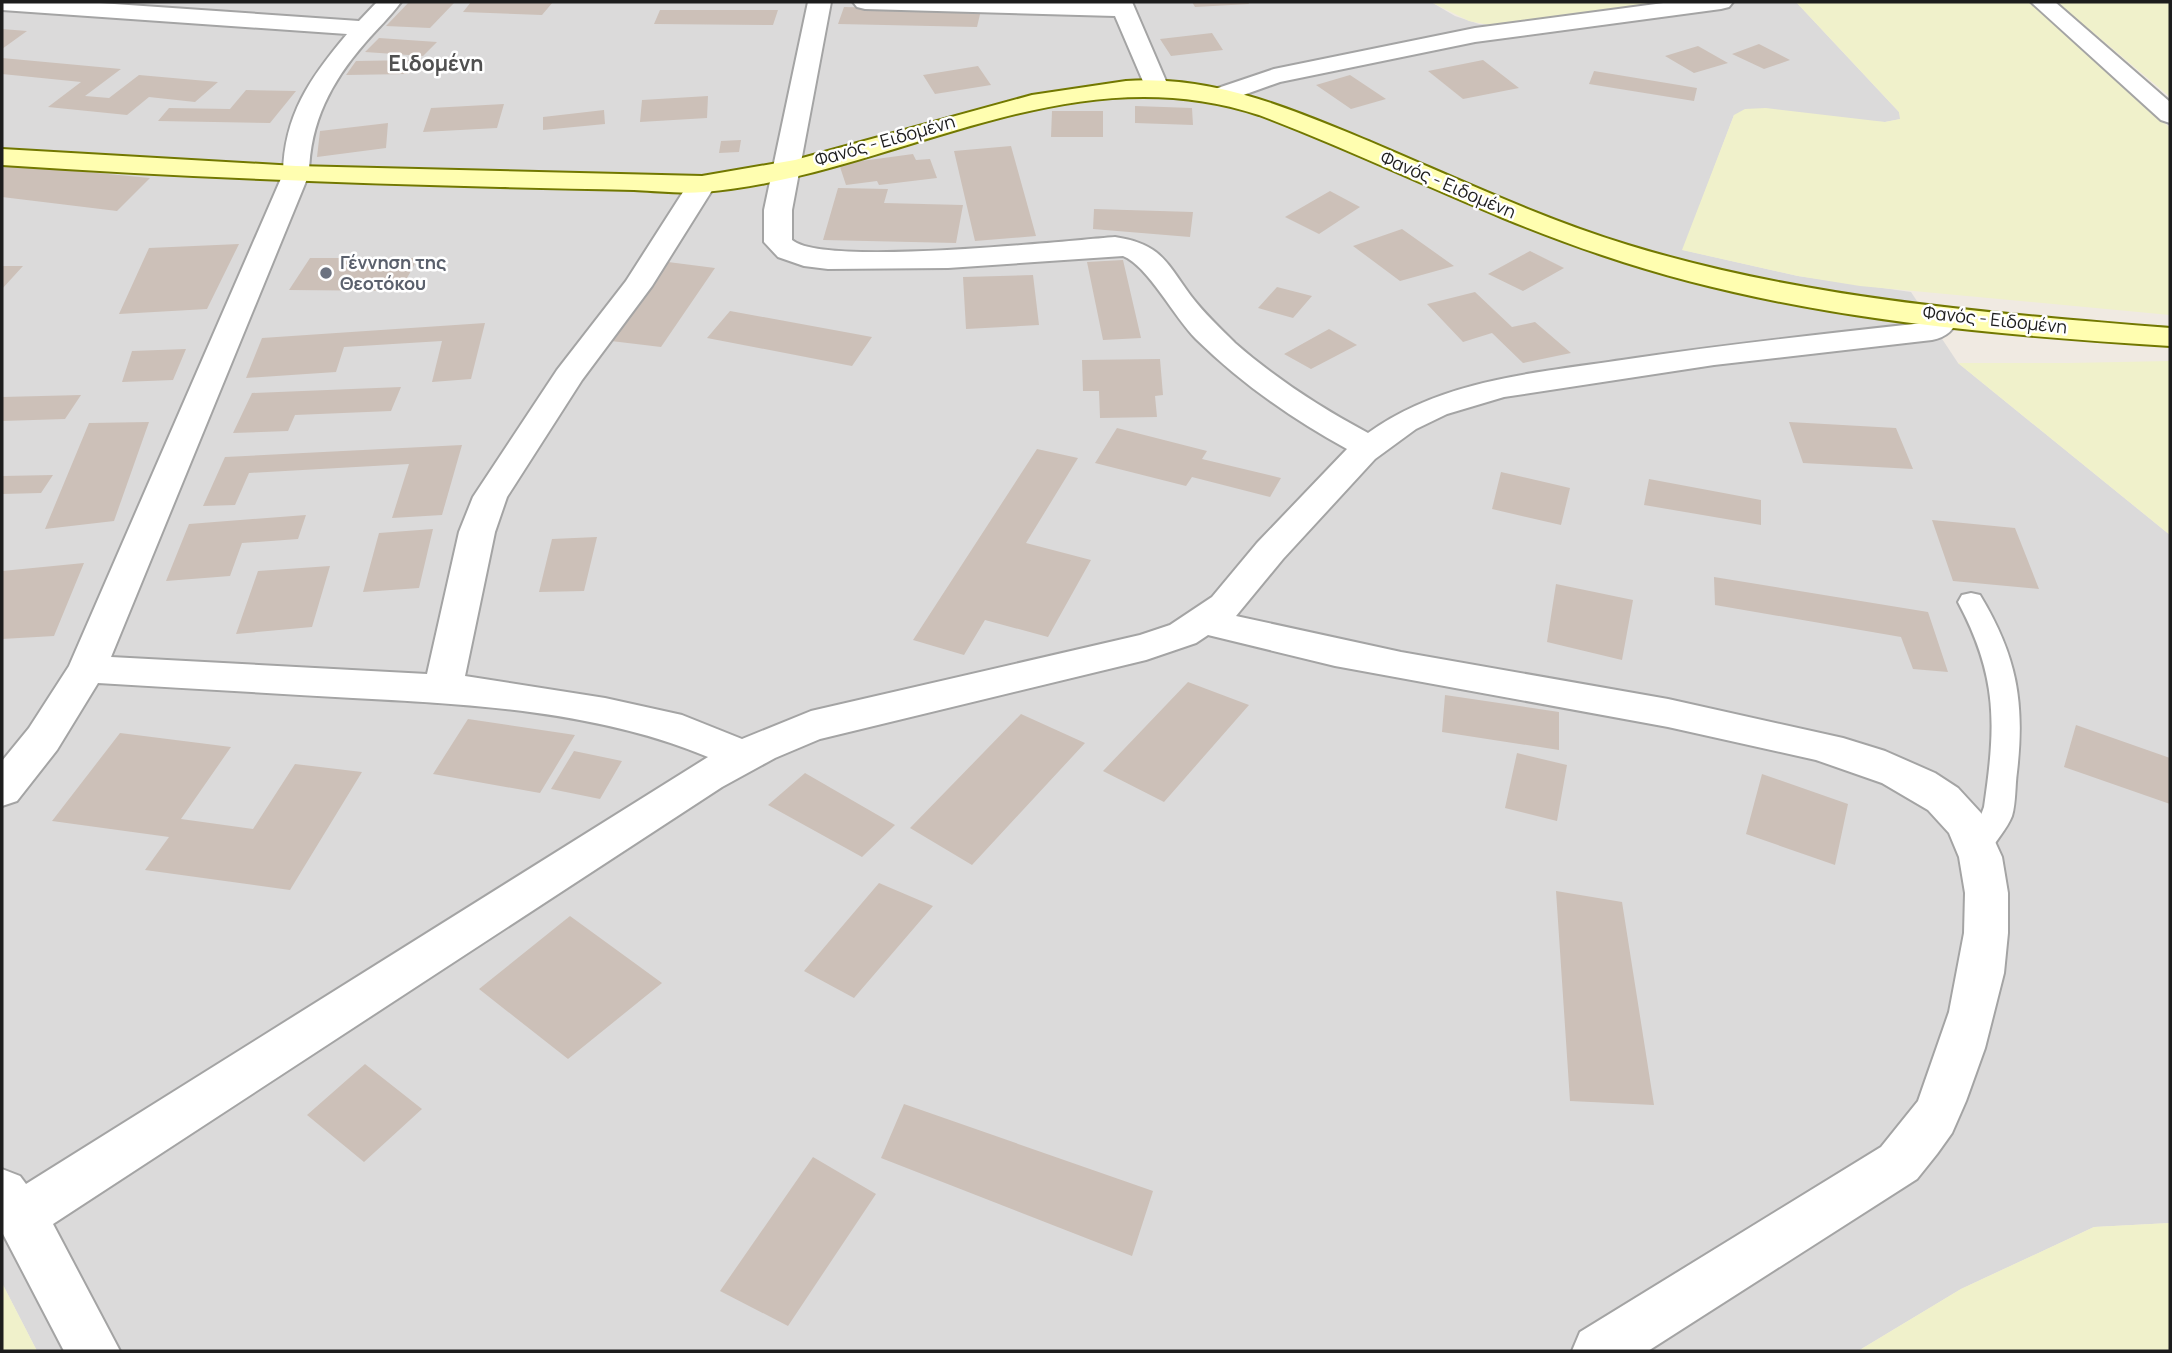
<svg xmlns="http://www.w3.org/2000/svg" width="2172" height="1353" font-family="Manrope,sans-serif">
  <rect width="100%" height="100%" fill="#f0eae2"/>
  <path fill="#dbdada" d="M 2,2 L 1431,2 L 1455,16 L 1479,24 L 1515,24 L 1668,2 L 1796,2 L 1899,112 L 1901,119 L 1885,122 L 1734,115 L 1683,250 L 1798,276 L 1911,292 L 1958,363 L 2170,535 L 2170,1223 L 2094,1227 L 1961,1289 L 1858,1351 L 37,1351 L 2,1283 Z"/>
  <path fill="#f0f1cb" d="M 1431,2 L 1668,2 L 1494,26 L 1469,21 Z
    M 1796,2 L 2029,2 L 2170,128 L 2170,315 L 1860,286 L 1798,276 L 1682,250 L 1734,115 L 1745,109 L 1766,108 L 1885,122 L 1900,119 L 1899,112 Z
    M 2058,2 L 2170,2 L 2170,97 L 2077,19 Z
    M 2170,361 L 2170,535 L 1958,363 L 2069,363 Z
    M 2170,1223 L 2170,1351 L 1858,1351 L 1961,1289 L 2094,1227 Z
    M 2,1283 L 37,1351 L 2,1351 Z"/>
  <path fill="#ccc0b8" d="M 409,2 L 429,2 L 454,3 L 430,28 L 386,26 Z
    M 471,2 L 553,2 L 542,15 L 463,12 Z
    M 1192,2 L 1248,2 L 1249,4 L 1195,7 Z
    M 844,7 L 981,10 L 977,27 L 838,24 Z
    M 660,10 L 778,10 L 773,25 L 654,24 Z
    M 2,29 L 27,31 L 2,49 Z
    M 1212,33 L 1223,50 L 1171,56 L 1160,39 Z
    M 379,38 L 437,42 L 423,56 L 365,52 Z
    M 1759,44 L 1790,60 L 1764,69 L 1732,54 Z
    M 1698,46 L 1728,63 L 1694,73 L 1665,56 Z
    M 2,58 L 121,69 L 85,96 L 109,98 L 139,75 L 218,82 L 195,102 L 149,97 L 127,115 L 48,107 L 81,82 L 2,74 Z
    M 416,60 L 408,74 L 346,75 L 356,61 Z
    M 1483,60 L 1519,88 L 1463,99 L 1428,71 Z
    M 978,66 L 991,85 L 935,94 L 923,75 Z
    M 1594,71 L 1697,88 L 1694,101 L 1589,84 Z
    M 1350,75 L 1386,99 L 1351,109 L 1316,85 Z
    M 246,90 L 296,91 L 270,123 L 158,121 L 169,108 L 230,109 Z
    M 708,96 L 707,118 L 640,122 L 642,100 Z
    M 504,104 L 497,128 L 423,132 L 431,108 Z
    M 1135,106 L 1192,108 L 1193,125 L 1135,123 Z
    M 604,110 L 605,124 L 543,130 L 543,117 Z
    M 1052,111 L 1103,111 L 1103,137 L 1051,137 Z
    M 388,123 L 386,148 L 317,157 L 320,131 Z
    M 741,140 L 739,152 L 719,153 L 721,141 Z
    M 1011,146 L 1036,236 L 975,241 L 954,151 Z
    M 913,154 L 916,160 L 930,159 L 937,178 L 879,185 L 877,181 L 846,185 L 839,164 Z
    M 14,165 L 150,178 L 117,211 L 2,197 L 2,166 Z
    M 838,188 L 888,189 L 884,203 L 963,205 L 956,243 L 823,240 Z
    M 1330,191 L 1360,207 L 1319,234 L 1285,217 Z
    M 1094,209 L 1193,212 L 1190,237 L 1093,229 Z
    M 1402,229 L 1454,266 L 1400,281 L 1353,246 Z
    M 239,244 L 207,309 L 119,314 L 149,248 Z
    M 1530,251 L 1564,268 L 1523,291 L 1488,274 Z
    M 310,258 L 418,258 L 400,291 L 289,290 Z
    M 1123,260 L 1141,338 L 1103,340 L 1087,262 Z
    M 668,262 L 715,268 L 661,347 L 611,341 Z
    M 2,266 L 23,266 L 2,289 Z
    M 1033,275 L 1039,325 L 966,329 L 963,277 Z
    M 1277,287 L 1312,296 L 1293,318 L 1258,308 Z
    M 1475,292 L 1512,327 L 1535,322 L 1571,353 L 1523,363 L 1492,333 L 1463,342 L 1427,304 Z
    M 730,311 L 872,337 L 852,366 L 707,338 Z
    M 485,323 L 471,379 L 432,382 L 442,341 L 344,347 L 336,372 L 246,378 L 262,338 Z
    M 1329,329 L 1357,345 L 1311,369 L 1284,354 Z
    M 186,349 L 173,380 L 122,382 L 132,351 Z
    M 1160,359 L 1163,395 L 1155,396 L 1157,417 L 1100,418 L 1099,391 L 1083,391 L 1082,360 Z
    M 401,387 L 391,411 L 295,415 L 288,431 L 233,433 L 252,393 Z
    M 81,395 L 65,419 L 2,421 L 2,397 Z
    M 149,422 L 114,521 L 45,529 L 89,423 Z
    M 1789,422 L 1896,428 L 1913,469 L 1803,463 Z
    M 1117,428 L 1207,451 L 1202,459 L 1281,478 L 1270,497 L 1192,477 L 1186,486 L 1095,463 Z
    M 462,445 L 442,515 L 392,518 L 409,464 L 249,473 L 235,505 L 203,506 L 225,457 Z
    M 1037,449 L 1078,458 L 1026,543 L 1091,560 L 1048,637 L 985,620 L 964,655 L 913,640 Z
    M 1501,472 L 1570,488 L 1561,525 L 1492,509 Z
    M 53,475 L 41,493 L 2,494 L 2,476 Z
    M 1649,479 L 1761,500 L 1761,525 L 1644,505 Z
    M 306,515 L 298,539 L 242,543 L 230,576 L 166,581 L 189,524 Z
    M 1932,520 L 2015,528 L 2039,589 L 1953,581 Z
    M 433,529 L 419,588 L 363,592 L 379,533 Z
    M 597,537 L 584,591 L 539,592 L 552,539 Z
    M 84,563 L 54,636 L 2,639 L 2,571 Z
    M 330,566 L 312,627 L 236,634 L 258,571 Z
    M 1714,577 L 1928,612 L 1948,672 L 1913,669 L 1901,637 L 1715,605 Z
    M 1556,584 L 1633,600 L 1622,660 L 1547,642 Z
    M 1188,682 L 1249,705 L 1164,802 L 1103,771 Z
    M 1445,695 L 1559,712 L 1559,750 L 1442,732 Z
    M 1021,714 L 1085,743 L 972,865 L 910,828 Z
    M 468,719 L 575,735 L 540,793 L 433,774 Z
    M 2076,725 L 2170,758 L 2170,804 L 2064,767 Z
    M 120,733 L 231,747 L 181,819 L 253,829 L 295,764 L 362,772 L 290,890 L 145,870 L 169,837 L 52,821 Z
    M 574,751 L 622,761 L 600,799 L 551,789 Z
    M 1517,753 L 1567,765 L 1557,821 L 1505,808 Z
    M 805,773 L 895,825 L 862,857 L 768,805 Z
    M 1762,774 L 1848,804 L 1835,865 L 1746,834 Z
    M 879,883 L 933,906 L 854,998 L 804,971 Z
    M 1556,891 L 1622,902 L 1654,1105 L 1570,1101 Z
    M 570,916 L 662,983 L 568,1059 L 479,989 Z
    M 365,1064 L 422,1109 L 364,1162 L 307,1115 Z
    M 904,1104 L 1153,1191 L 1132,1256 L 881,1158 Z
    M 813,1157 L 876,1194 L 788,1326 L 720,1291 Z"/>
  <g fill="none" stroke-linecap="round" stroke-linejoin="round">
    <g stroke="#a4a4a4" stroke-width="4">
      <path id="lane" d="M 1971,593 L 1980,595 C 2017,656 2025,703 2017,772 C 2015,786 2016,802 2012,816 C 2007,829 1996,840 1989,853 L 1978,856 L 1967,853 L 1963,844 L 1981,815 L 1984,807 C 1996,725 1998,677 1958,602 L 1962,595 Z"/>
    </g>
    <g stroke="#a4a4a4" stroke-width="4">
      <path id="street" d="M 2,2 L 85,2 L 359,21 L 377,2 L 401,2 C 390,17 377,29 365,43 C 331,82 310,122 309,174 L 111,657 L 427,674 L 459,532 L 473,497 L 557,370 L 626,281 L 692,178 L 702,176 L 712,178 L 716,184 L 652,286 L 582,380 L 507,497 L 495,532 L 465,676 L 605,698 L 682,715 L 742,739 L 811,711 L 1140,635 L 1170,625 L 1212,597 L 1257,543 L 1347,449 C 1292,419 1241,383 1196,339 C 1174,317 1148,266 1123,256 L 948,268 L 828,269 L 804,266 L 778,257 L 764,242 L 764,210 L 808,2 L 831,2 L 792,210 L 792,240 C 823,267 1063,241 1115,237 C 1161,244 1166,262 1191,296 C 1204,313 1220,328 1235,343 C 1275,378 1321,408 1368,433 C 1441,380 1534,373 1622,360 C 1722,345 1823,334 1923,323 C 1937,311 1932,304 1955,310 L 1959,316 C 1954,330 1947,337 1932,340 L 1714,365 L 1504,397 L 1447,414 L 1416,429 L 1375,459 L 1283,559 L 1236,616 L 1401,652 L 1668,699 L 1843,738 L 1885,751 L 1935,773 L 1958,788 L 1981,813 L 1987,824 L 2002,857 L 2008,893 L 2008,933 L 2004,973 L 1985,1048 L 1966,1101 L 1952,1133 L 1937,1154 L 1917,1179 L 1648,1351 L 1572,1351 L 1580,1332 L 1881,1147 L 1918,1101 L 1949,1012 L 1964,933 L 1965,893 L 1959,857 L 1949,833 L 1928,810 L 1882,783 L 1816,760 L 1668,727 L 1335,666 L 1208,635 L 1196,643 L 1146,660 L 820,739 L 775,758 L 722,787 L 53,1224 L 120,1351 L 64,1351 L 2,1232 L 2,1169 L 20,1176 L 26,1184 L 708,757 C 598,711 470,704 353,698 C 268,693 183,688 98,683 L 57,750 L 17,801 L 2,806 L 2,761 L 29,728 L 69,666 L 283,174 C 284,115 310,78 347,34 L 2,10 Z
        M 853,2 L 1132,2 L 1169,88 L 1166,93 L 1157,95 L 1148,93 L 1115,16 L 865,9 L 857,7 Z
        M 1671,2 L 1733,2 L 1729,7 L 1721,9 L 1475,42 L 1280,82 L 1221,103 L 1212,100 L 1208,95 L 1212,90 L 1274,69 L 1475,28 Z
        M 2031,2 L 2055,2 L 2170,102 L 2170,123 L 2161,120 Z"/>
    </g>
    <g stroke="#727800" stroke-width="4">
      <path id="secondary" d="M 1126,81 C 1214,75 1291,109 1371,142 C 1456,178 1540,218 1628,245 C 1805,299 1987,313 2170,328 L 2170,346 C 1980,334 1784,317 1602,255 C 1484,216 1374,158 1259,115 C 1065,51 893,176 704,192 C 681,194 657,191 634,190 C 589,189 544,188 500,187 C 333,183 168,176 2,165 L 2,149 L 296,166 L 702,176 L 795,160 L 1032,95 Z"/>
    </g>
    <use href="#lane" fill="#fff" fill-rule="evenodd"/>
    <use href="#street" fill="#fff" fill-rule="evenodd"/>
    <use href="#secondary" fill="#fffeb0" fill-rule="evenodd"/>
  </g>
  <circle fill="#6b7280" stroke="#fff" stroke-width="2.5" cx="326" cy="273" r="7"/>
  <g text-anchor="middle" stroke-width="5" stroke-linejoin="round" paint-order="stroke">
    <g font-size="18" fill="#1d1d1d" stroke="#fff">
      <text transform="translate(885 141) rotate(-16)" y="6">Φανός - Ειδομένη</text>
      <text transform="translate(1448 185) rotate(23)" y="6">Φανός - Ειδομένη</text>
      <text transform="translate(1995 320) rotate(6)" y="6">Φανός - Ειδομένη</text>
    </g>
    <g font-size="18" font-weight="bold" fill="#5b616d" stroke="#fff" text-anchor="start">
      <text x="340" y="269">Γέννηση της<tspan x="340" dy="21">Θεοτόκου</tspan></text>
    </g>
    <g font-size="21" font-weight="bold" fill="#505050" stroke="#fff">
      <text x="436" y="71">Ειδομένη</text>
    </g>
  </g>
  <rect width="2172" height="1353" fill="none" stroke="#1d1d1d" stroke-width="7"/>
</svg>
